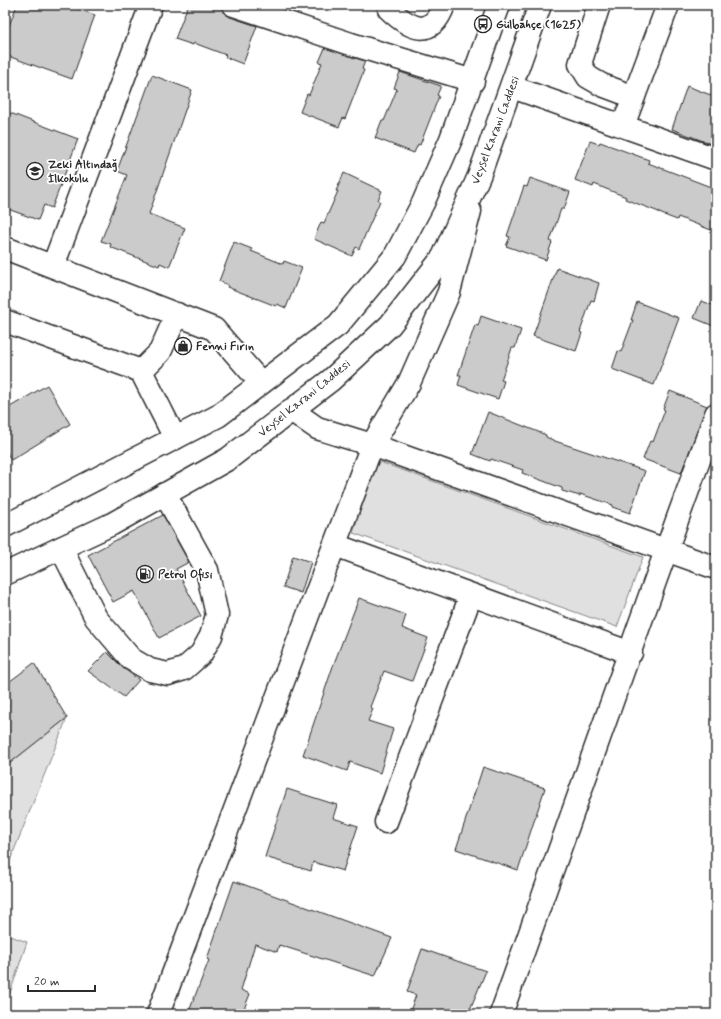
<svg xmlns="http://www.w3.org/2000/svg" width="721" height="1019" font-family="Mynerve,sans-serif">
  <rect width="100%" height="100%" fill="#fff"/>
  <filter id="ink" filterUnits="userSpaceOnUse"><feTurbulence type="fractalNoise" baseFrequency=".025" numOctaves="2"/><feDisplacementMap in="SourceGraphic" scale="8" xChannelSelector="R" yChannelSelector="G"/><feConvolveMatrix kernelMatrix="1 2 1 2 8 2 1 2 1" color-interpolation-filters="sRGB"/></filter>
  <g filter="url(#ink)">
    <path fill="#e0e0e0" stroke="#868686" d="M 377,461 L 643,557 L 617,627 L 353,533 Z
      M 67,718 L 5,873 L 5,767 Z
      M 5,934 L 27,942 L 5,1008 Z"/>
    <path fill="#cbcbcb" stroke="#2b2b2b" d="M 17,5 L 67,5 L 95,15 L 72,79 L 5,55 L 5,36 Z
      M 188,5 L 213,5 L 222,8 L 225,14 L 230,17 L 257,26 L 243,64 L 225,57 L 226,55 L 194,43 L 193,45 L 175,39 Z
      M 325,48 L 365,61 L 362,69 L 364,70 L 345,119 L 343,118 L 339,127 L 300,112 L 307,94 L 309,95 L 322,63 L 319,62 Z
      M 400,72 L 441,86 L 437,95 L 439,96 L 420,145 L 418,144 L 414,153 L 375,138 L 382,120 L 384,121 L 397,89 L 394,88 Z
      M 152,75 L 192,90 L 149,214 L 185,228 L 169,267 L 160,263 L 159,266 L 110,247 L 111,244 L 101,241 L 127,175 L 117,171 Z
      M 687,86 L 716,97 L 716,146 L 672,129 Z
      M 5,111 L 78,139 L 52,208 L 44,205 L 38,220 L 5,208 Z
      M 590,141 L 599,144 L 600,142 L 649,160 L 648,163 L 716,189 L 716,232 L 678,217 L 677,220 L 659,213 L 659,212 L 625,199 L 626,197 L 594,184 L 593,187 L 575,180 Z
      M 344,173 L 382,191 L 378,200 L 380,201 L 359,249 L 356,247 L 352,256 L 314,239 L 321,222 L 324,223 L 338,191 L 336,191 Z
      M 530,178 L 570,192 L 564,209 L 561,209 L 550,241 L 552,242 L 546,260 L 506,246 L 510,237 L 507,236 L 524,186 L 527,187 Z
      M 234,242 L 252,249 L 251,251 L 283,264 L 284,261 L 302,268 L 286,308 L 277,304 L 276,306 L 227,287 L 228,285 L 219,281 Z
      M 557,268 L 599,283 L 594,301 L 591,300 L 580,332 L 582,333 L 576,351 L 533,336 Z
      M 701,301 L 716,306 L 716,327 L 694,318 Z
      M 637,302 L 679,318 L 654,385 L 612,369 L 618,351 L 621,352 L 633,320 L 631,320 Z
      M 481,316 L 521,330 L 515,348 L 512,348 L 501,380 L 504,381 L 498,399 L 458,385 L 461,375 L 458,375 L 475,325 L 478,326 Z
      M 47,385 L 70,424 L 11,460 L 5,449 L 5,410 Z
      M 670,391 L 707,406 L 681,473 L 643,459 L 650,441 L 653,442 L 665,410 L 663,409 Z
      M 488,412 L 546,435 L 546,437 L 555,441 L 645,471 L 630,513 L 612,507 L 613,505 L 580,494 L 580,496 L 562,491 L 562,488 L 522,473 L 523,470 L 491,459 L 490,461 L 472,454 Z
      M 163,515 L 189,562 L 176,569 L 201,616 L 159,638 L 134,591 L 113,602 L 88,555 Z
      M 293,556 L 311,562 L 301,593 L 283,587 Z
      M 359,598 L 406,615 L 402,628 L 428,638 L 412,681 L 384,671 L 370,707 L 373,709 L 368,721 L 393,729 L 380,773 L 350,762 L 347,771 L 303,755 L 333,666 Z
      M 107,652 L 122,667 L 139,680 L 124,697 L 88,671 Z
      M 34,663 L 67,718 L 5,767 L 5,685 Z
      M 483,767 L 545,788 L 518,870 L 456,849 Z
      M 287,789 L 337,805 L 333,818 L 358,826 L 343,871 L 313,862 L 311,871 L 265,857 Z
      M 234,881 L 392,938 L 375,976 L 279,945 L 277,952 L 255,944 L 241,990 L 250,994 L 242,1014 L 188,1014 L 209,960 L 207,959 Z
      M 422,949 L 486,971 L 468,1014 L 409,1014 L 416,995 L 407,992 Z"/>
    <g fill="none" stroke-linecap="round" stroke-linejoin="round">
      <g stroke="#2b2b2b" stroke-width="25">
        <path id="minor" d="M 234,5 L 351,44 L 473,81
          M 389,5 L 389,9 C 410,29 431,40 444,5
          M 599,5 L 580,64 L 588,77 L 602,85 L 634,97
          M 512,87 L 716,159
          M 623,126 L 668,5
          M 5,248 L 214,329 L 261,383
          M 53,266 L 151,5
          M 5,321 L 141,371 L 175,438
          M 141,371 L 160,352 L 177,314
          M 291,410 L 317,428 L 372,445 L 716,568
          M 335,545 L 631,653
          M 61,548 L 96,618 L 131,659 L 150,670 L 168,674 L 184,669 L 201,654 L 211,636 L 217,615 L 207,570 L 165,494
          M 386,822 L 471,595
          M 158,1014 L 372,445 L 409,383 L 449,292 L 470,211
          M 501,1014 C 573,814 642,613 716,414"/>
      </g>
      <g stroke="#2b2b2b" stroke-width="25">
        <path id="major" d="M 5,526 L 218,416 L 338,325 L 395,256 L 423,203 L 451,139 L 499,5
          M 5,574 L 112,524 L 228,459 L 331,380 L 390,325 L 443,257 L 479,176 L 540,5"/>
      </g>
      <use href="#minor" stroke="#fff" stroke-width="22"/>
      <use href="#major" stroke="#fff" stroke-width="22"/>
    </g>
  </g>
  <defs>
    <g id="bus-ring" transform="scale(0.9)"><circle r="9.5" fill="#fff" stroke="#2b2b2b" stroke-width="1.5"/><path d="M-5-6H5V4H4V6H2V4H-2V6H-4V4H-5ZM-3.5-4V0h7V-4ZM-3.5 1.2v1.5H-2V1.2ZM2 1.2v1.5H3.5V1.2Z" fill="#2b2b2b"/></g>
    <g id="school-ring" transform="scale(0.9)"><circle r="9.5" fill="#fff" stroke="#2b2b2b" stroke-width="1.5"/><path d="M0-5L7-2L0 1L-7-2ZM-4 1L0 2.5L4 1V4Q0 6-4 4Z" fill="#2b2b2b"/></g>
    <g id="shop-ring" transform="scale(0.9)"><circle r="9.5" fill="#fff" stroke="#2b2b2b" stroke-width="1.5"/><path d="M-5-2.5h2.3a2.7 3.5 0 0 1 5.4 0H5L5.5 6h-11ZM-1.5-2.5h3a1.5 2.3 0 0 0-3 0Z" fill="#2b2b2b"/></g>
    <g id="fuel-ring" transform="scale(0.9)"><circle r="9.5" fill="#fff" stroke="#2b2b2b" stroke-width="1.5"/><path d="M-5.5-6h7V0h2V4h1.3V-2.5L3-4.5l.8-.8L6-3V5H2.5V1h-1V6h-7ZM-4.2-4.7v3.2H.2V-4.7Z" fill="#2b2b2b"/></g>
  </defs>
  <g fill-rule="evenodd">
    <use href="#bus-ring" x="483" y="24"/>
    <use href="#school-ring" x="35" y="171"/>
    <use href="#shop-ring" x="183" y="346"/>
    <use href="#fuel-ring" x="145" y="574"/>
  </g>
  <g text-anchor="middle" stroke-width="3.5" stroke-linejoin="round" paint-order="stroke">
    <g font-size="12" font-weight="bold" fill="#2b2b2b" stroke="#fff" text-anchor="start">
      <text x="496" y="28">Gülbahçe (1625)</text>
      <text x="48" y="168">Zeki Altındağ<tspan x="48" dy="14">İlkokulu</tspan></text>
      <text x="196" y="350">Fenni Fırın</text>
      <text x="158" y="578">Petrol Ofisi</text>
    </g>
    <g font-size="12" fill="#2b2b2b" stroke="#fff">
      <text transform="translate(495 130) rotate(-69)" y="4">Veysel Karani Caddesi</text>
      <text transform="translate(304 398) rotate(-39)" y="4">Veysel Karani Caddesi</text>
    </g>
  </g>
  <rect width="721" height="1019" fill="none" stroke="#fff" stroke-width="20"/>
  <rect x="10" y="10" width="701" height="999" fill="none" stroke="#2b2b2b" stroke-width="1.5" filter="url(#ink)"/>
  <path d="M28 985v6h67v-6" fill="none" stroke="#2b2b2b" stroke-width="2"/>
  <text x="34" y="985" font-size="12" fill="#2b2b2b" stroke="#ffffff" stroke-width="3" paint-order="stroke">20 m</text>
</svg>
